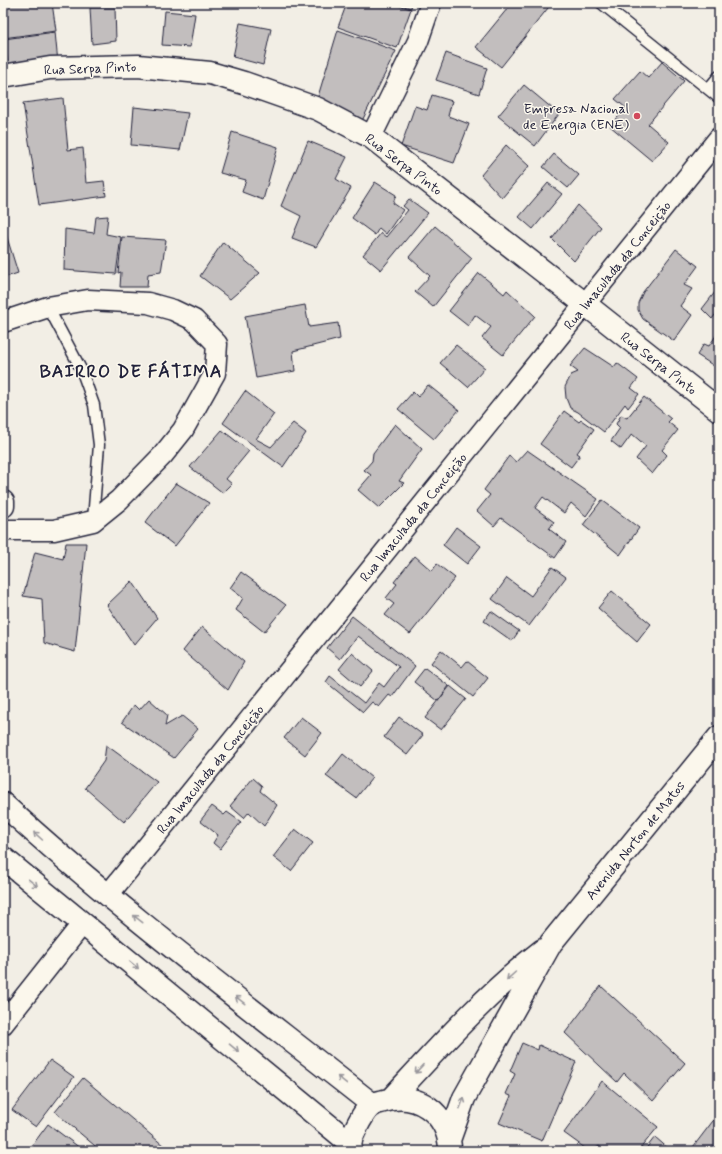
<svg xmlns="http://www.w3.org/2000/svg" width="722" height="1154" font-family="Mynerve,sans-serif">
  <rect width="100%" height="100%" fill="#f2eee5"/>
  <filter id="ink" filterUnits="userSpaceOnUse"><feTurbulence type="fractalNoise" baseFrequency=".025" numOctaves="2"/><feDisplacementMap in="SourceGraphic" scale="8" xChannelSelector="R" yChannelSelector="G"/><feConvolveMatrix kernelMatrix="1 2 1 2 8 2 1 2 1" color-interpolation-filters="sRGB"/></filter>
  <g filter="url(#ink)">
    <path fill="#c2bebe" stroke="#22223b" d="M 3,3 L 52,3 L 56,31 L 3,38 Z
      M 347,3 L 390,3 L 411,9 L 397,48 L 338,27 Z
      M 393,3 L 412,3 L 411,8 Z
      M 512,3 L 552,3 L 501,67 L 476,47 Z
      M 90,8 L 115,8 L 116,41 L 92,44 Z
      M 165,11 L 195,14 L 190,47 L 162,45 Z
      M 240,23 L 271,29 L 263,65 L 233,57 Z
      M 338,30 L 396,51 L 361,123 L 316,103 Z
      M 55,32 L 58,63 L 9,70 L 4,39 Z
      M 446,53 L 487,68 L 479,94 L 436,80 Z
      M 662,62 L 684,81 L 648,124 L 669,142 L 652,161 L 610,126 L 626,108 L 615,99 L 640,71 L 648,78 Z
      M 524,85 L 559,114 L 535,146 L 498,116 Z
      M 432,95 L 452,101 L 448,116 L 469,124 L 454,163 L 401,146 L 415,106 L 427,110 Z
      M 63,98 L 68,150 L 83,148 L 86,183 L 104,181 L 106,196 L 39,205 L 23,103 Z
      M 134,107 L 188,113 L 180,150 L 131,145 Z
      M 232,132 L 278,147 L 263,200 L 242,192 L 246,180 L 220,173 Z
      M 308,141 L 347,157 L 336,179 L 351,188 L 316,247 L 292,238 L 301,216 L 281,206 Z
      M 506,145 L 529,166 L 502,198 L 481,175 Z
      M 554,154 L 579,175 L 568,188 L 543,167 Z
      M 375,182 L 396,195 L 393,203 L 403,210 L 386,234 L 379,228 L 375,235 L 352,218 Z
      M 548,183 L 562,194 L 533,229 L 519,217 Z
      M 409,199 L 428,213 L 381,270 L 363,255 L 381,233 L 386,237 L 408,210 L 403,206 Z
      M 578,205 L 601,227 L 574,261 L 552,239 Z
      M 108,216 L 106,234 L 121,237 L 116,274 L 64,270 L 65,229 L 94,233 L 96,217 Z
      M 435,226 L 472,258 L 433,307 L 415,292 L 430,276 L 409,257 Z
      M 5,231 L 18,273 L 3,278 L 3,232 Z
      M 122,237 L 166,240 L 161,272 L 148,274 L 147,287 L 120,287 L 121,272 L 118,273 Z
      M 223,242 L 260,273 L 230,299 L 200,276 Z
      M 676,249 L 698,266 L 684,285 L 692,289 L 680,306 L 692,315 L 674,341 L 643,319 L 638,310 L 638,303 L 643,292 Z
      M 479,273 L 504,294 L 507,290 L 535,316 L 503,355 L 482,338 L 491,327 L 475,315 L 468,326 L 449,311 Z
      M 719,287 L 719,310 L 712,319 L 702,309 Z
      M 305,305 L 309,327 L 338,323 L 340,339 L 293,351 L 295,371 L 256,378 L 245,316 Z
      M 719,331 L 719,358 L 714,366 L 697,355 L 704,344 L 709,346 Z
      M 456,345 L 485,368 L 468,387 L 440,363 Z
      M 585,348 L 614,367 L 617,363 L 638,379 L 631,388 L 639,394 L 628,408 L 625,404 L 604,432 L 578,412 L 570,408 L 566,398 L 565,387 L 571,375 L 578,372 L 570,366 Z
      M 428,385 L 459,410 L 434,439 L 398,409 L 413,392 L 418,397 Z
      M 245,391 L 274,414 L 256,439 L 271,447 L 293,423 L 306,433 L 283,467 L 223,423 Z
      M 644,397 L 671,419 L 668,422 L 678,430 L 662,450 L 667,455 L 652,474 L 636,459 L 646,446 L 632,434 L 621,449 L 611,441 L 620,428 L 616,424 L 621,415 L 627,418 Z
      M 564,411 L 579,422 L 581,420 L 594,429 L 577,453 L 580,455 L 571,467 L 540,444 Z
      M 395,424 L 422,449 L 399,481 L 404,483 L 379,508 L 358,490 L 371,475 L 364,470 L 372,461 L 373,453 Z
      M 222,430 L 249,451 L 226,479 L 232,484 L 223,493 L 190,467 Z
      M 527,450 L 598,499 L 586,516 L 571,503 L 564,513 L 543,497 L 535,508 L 554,522 L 549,529 L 566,542 L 555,558 L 501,518 L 494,526 L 477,511 L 490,495 L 484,490 L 509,456 L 516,462 Z
      M 176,483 L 209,503 L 175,546 L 145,523 Z
      M 602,500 L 639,528 L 620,555 L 583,525 Z
      M 456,527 L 481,546 L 467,564 L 443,545 Z
      M 66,543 L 86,543 L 75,652 L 44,643 L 42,599 L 23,596 L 35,552 L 63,559 Z
      M 415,556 L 432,571 L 437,564 L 455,578 L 410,634 L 385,615 L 394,604 L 386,598 L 397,584 L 394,582 Z
      M 552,567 L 566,577 L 529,626 L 492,599 L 507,578 L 531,596 Z
      M 241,572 L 286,605 L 264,632 L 236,610 L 243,598 L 230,588 Z
      M 132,581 L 157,618 L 134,645 L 107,605 Z
      M 612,591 L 651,624 L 637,642 L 598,608 Z
      M 491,611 L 519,631 L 512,641 L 484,621 Z
      M 352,616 L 415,666 L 392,697 L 389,695 L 379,707 L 372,702 L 363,712 L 326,682 L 330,676 L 364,703 L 379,683 L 384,687 L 399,667 L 358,636 L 340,659 L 327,648 Z
      M 202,627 L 244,662 L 228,690 L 183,651 Z
      M 441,650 L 462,667 L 467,661 L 488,678 L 473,697 L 431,663 Z
      M 352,653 L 373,671 L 360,687 L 339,669 Z
      M 425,668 L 449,686 L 438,701 L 414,682 Z
      M 450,686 L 466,699 L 441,730 L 425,718 Z
      M 149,699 L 167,715 L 165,726 L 182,716 L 198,729 L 174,758 L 122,722 L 134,705 L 139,710 Z
      M 301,717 L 322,733 L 305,755 L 284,738 Z
      M 399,717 L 423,735 L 407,755 L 384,737 Z
      M 106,745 L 157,782 L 124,822 L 85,788 L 104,761 Z
      M 343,754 L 372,778 L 356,798 L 326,776 Z
      M 253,778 L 262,786 L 260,791 L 277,805 L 264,826 L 249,812 L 244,818 L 230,806 Z
      M 212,806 L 224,815 L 227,812 L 241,822 L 220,849 L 213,843 L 218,835 L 200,821 Z
      M 295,829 L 313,843 L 291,871 L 273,857 Z
      M 601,986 L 685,1063 L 653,1101 L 624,1073 L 617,1082 L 565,1033 Z
      M 522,1043 L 538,1050 L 539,1045 L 576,1062 L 542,1141 L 499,1123 L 511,1096 L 506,1094 L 515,1074 L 510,1071 Z
      M 50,1060 L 74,1077 L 36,1127 L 12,1110 Z
      M 83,1078 L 170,1151 L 101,1151 L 55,1112 Z
      M 602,1081 L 658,1127 L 638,1151 L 606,1151 L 599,1146 L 592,1151 L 589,1151 L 564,1133 Z
      M 719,1113 L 719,1151 L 690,1151 Z
      M 48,1124 L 84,1151 L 28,1151 Z
      M 655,1137 L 671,1151 L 644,1151 Z"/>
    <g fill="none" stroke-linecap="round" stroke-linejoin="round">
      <g stroke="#22223b" stroke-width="13">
        <path id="lane" d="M 601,3 L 719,98
          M 708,89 L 719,76
          M 48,307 L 81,369 L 94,405 L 99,445 L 93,520"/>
      </g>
      <g stroke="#22223b" stroke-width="23">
        <path id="street" d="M 371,137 L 418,41 L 431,3
          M 3,322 L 48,307 L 88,300 L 148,303 L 173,310 L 194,320 L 217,344 L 215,373 L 183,430 L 163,455 L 119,500 L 93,521 L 54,530 L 3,530
          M 108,895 L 719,138
          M 3,1024 L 83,923"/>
      </g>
      <g stroke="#22223b" stroke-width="25">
        <path id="secondary" d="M 3,76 L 50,68 L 138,66 L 210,73 L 244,83 L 318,109 L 371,137 L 585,304 L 719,410
          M 3,502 L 3,506
          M 3,804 C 120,911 248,1006 373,1105
          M 3,858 L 350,1143
          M 391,1099 C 439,1047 487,993 543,950
          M 449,1140 L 464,1098 L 551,943 L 719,737
          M 351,1151 C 349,1142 352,1136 356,1128 C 360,1120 365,1110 372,1105 C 375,1103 381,1102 384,1101 C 417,1091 447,1113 450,1147"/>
      </g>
      <use href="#lane" stroke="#fbf7ec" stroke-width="10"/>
      <use href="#street" stroke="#fbf7ec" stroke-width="20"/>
      <use href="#secondary" stroke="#fbf7ec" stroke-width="22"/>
    </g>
    <defs><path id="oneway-shaft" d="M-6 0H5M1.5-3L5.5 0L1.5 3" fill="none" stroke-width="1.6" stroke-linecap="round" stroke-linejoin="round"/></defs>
    <g stroke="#99979c">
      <use href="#oneway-shaft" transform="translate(38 836) rotate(-138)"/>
      <use href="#oneway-shaft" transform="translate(33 883) rotate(39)"/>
      <use href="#oneway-shaft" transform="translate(138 919) rotate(-142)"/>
      <use href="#oneway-shaft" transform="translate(134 965) rotate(40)"/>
      <use href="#oneway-shaft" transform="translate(511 976) rotate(138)"/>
      <use href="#oneway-shaft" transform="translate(240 1000) rotate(-142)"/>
      <use href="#oneway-shaft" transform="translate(234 1048) rotate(40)"/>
      <use href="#oneway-shaft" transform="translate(419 1069) rotate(133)"/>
      <use href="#oneway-shaft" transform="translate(342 1080) rotate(-142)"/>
      <use href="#oneway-shaft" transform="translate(462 1103) rotate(-69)"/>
    </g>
  </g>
  <circle fill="#d1495b" stroke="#fbf7ec" stroke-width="1.5" cx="637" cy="116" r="4"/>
  <g text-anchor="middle" stroke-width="3" stroke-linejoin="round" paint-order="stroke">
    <g font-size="14" fill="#22223b" stroke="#fbf7ec">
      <text transform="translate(90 68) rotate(-2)" y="5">Rua Serpa Pinto</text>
      <text transform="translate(404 164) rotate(37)" y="5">Rua Serpa Pinto</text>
      <text transform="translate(617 265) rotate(-51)" y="5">Rua Imaculada da Conceição</text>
      <text transform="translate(659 363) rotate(38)" y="5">Rua Serpa Pinto</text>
      <text transform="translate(413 517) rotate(-51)" y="5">Rua Imaculada da Conceição</text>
      <text transform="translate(210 769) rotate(-51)" y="5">Rua Imaculada da Conceição</text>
      <text transform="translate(635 840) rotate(-51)" y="5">Avenida Norton de Matos</text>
    </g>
    <g font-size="14" fill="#22223b" stroke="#fbf7ec" text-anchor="end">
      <text x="629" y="113">Empresa Nacional<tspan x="629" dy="16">de Energia (ENE)</tspan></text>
    </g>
    <g font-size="18" font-weight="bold" letter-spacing="1" fill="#22223b" stroke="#fbf7ec">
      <text x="131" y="377">BAIRRO DE FÁTIMA</text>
    </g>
  </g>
  <rect width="722" height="1154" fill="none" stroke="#fbf7ec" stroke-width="16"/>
  <rect x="8" y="8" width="706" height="1138" fill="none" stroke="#22223b" stroke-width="1.5" filter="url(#ink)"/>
</svg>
